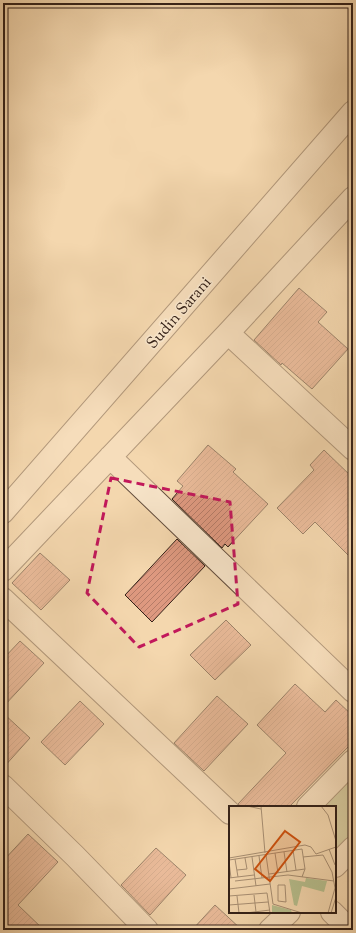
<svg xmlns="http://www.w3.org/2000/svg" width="356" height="933" font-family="'Sorts Mill Goudy',serif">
  <defs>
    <pattern id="building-hatch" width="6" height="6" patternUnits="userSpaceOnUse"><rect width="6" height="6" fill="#de9980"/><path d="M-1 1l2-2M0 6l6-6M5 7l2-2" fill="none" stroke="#b57c68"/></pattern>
  </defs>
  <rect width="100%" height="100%" fill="#f4d7ae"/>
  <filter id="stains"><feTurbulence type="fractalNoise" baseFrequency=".005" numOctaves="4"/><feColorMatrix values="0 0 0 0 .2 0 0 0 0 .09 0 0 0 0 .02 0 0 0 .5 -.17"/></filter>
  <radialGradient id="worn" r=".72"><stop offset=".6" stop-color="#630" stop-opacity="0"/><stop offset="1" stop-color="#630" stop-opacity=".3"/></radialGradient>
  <path fill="#b7bf8e" stroke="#767053" d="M 353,759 L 353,847 L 335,866 L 335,807 L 307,807 Z"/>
  <path fill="url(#building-hatch)" stroke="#342118" d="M 299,288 L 327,312 L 318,322 L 348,349 L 312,389 L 282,363 L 281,365 L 254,340 Z
    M 208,445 L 236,469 L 233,472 L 268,504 L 228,547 L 225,544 L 222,548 L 172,499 L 183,486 L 177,481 Z
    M 324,450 L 353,478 L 353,560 L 315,522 L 303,534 L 277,508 L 314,470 L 310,465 Z
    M 177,539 L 205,566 L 152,622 L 125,595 Z
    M 40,553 L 70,580 L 41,610 L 12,583 Z
    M 226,620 L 251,645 L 215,680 L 190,655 Z
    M 20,641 L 44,663 L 3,707 L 3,659 Z
    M 295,684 L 325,712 L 336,700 L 353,716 L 353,742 L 289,807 L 241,807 L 238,804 L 286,753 L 257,725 Z
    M 217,696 L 248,724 L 204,771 L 174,743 Z
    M 80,701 L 104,724 L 65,765 L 41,742 Z
    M 3,713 L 30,738 L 3,768 Z
    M 28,834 L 58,862 L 18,905 L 44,930 L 3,930 L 3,861 Z
    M 156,848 L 186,875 L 150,915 L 121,885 Z
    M 215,905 L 242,930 L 192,930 Z"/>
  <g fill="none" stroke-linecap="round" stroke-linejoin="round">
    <g stroke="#644e3e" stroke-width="24">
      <path id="minor" d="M 228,333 L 353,449
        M 110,457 L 353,691
        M 3,512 L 353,112
        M 3,570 L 228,333 L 353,198
        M 3,599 L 230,813
        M 3,786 L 75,856 L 147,930
        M 308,807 L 353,761
        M 335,866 L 353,848
        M 332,912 L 350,930
        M 270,930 L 289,912"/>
    </g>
    <use href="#minor" stroke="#f8e5ca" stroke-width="22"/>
  </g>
  <path d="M0 0H356V933H0ZM 111,478 L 230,502 L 238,604 L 139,647 L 87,593 Z" fill="#f4d7ae" fill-opacity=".55" fill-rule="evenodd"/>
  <path fill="none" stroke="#c2185b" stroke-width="3" stroke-dasharray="8 5" stroke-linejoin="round" d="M 111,478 L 230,502 L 238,604 L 139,647 L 87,593 Z"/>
  <g text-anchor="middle" stroke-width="3.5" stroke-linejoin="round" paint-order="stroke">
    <g font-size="16" fill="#342118" stroke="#f8e5ca">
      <text transform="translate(178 312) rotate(-49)" y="6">Sudin Sarani</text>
    </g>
  </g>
  <g transform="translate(229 806)">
    <rect width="107" height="107" fill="#f4d7ae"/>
    <path d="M 77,72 L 98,75 L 95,86 L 73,80 L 68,100 L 65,99 L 60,73 L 76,76 Z" fill="#b7bf8e"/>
    <path d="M 43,99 L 62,104 L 63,107 L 43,107 Z" fill="#b7bf8e"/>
    <path fill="none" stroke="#a78e72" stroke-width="1" d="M 18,0 L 32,3M 32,0 L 36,47M 92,0 L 99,9 L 107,35M 100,43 L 106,59M 64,44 L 67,64M 55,46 L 58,66M 46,47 L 49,67M 37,49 L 44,98 L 73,107M 30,50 L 33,72M 23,51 L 27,80M 74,51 L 94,49 L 103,66 L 106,82 L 99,107M 0,52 L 76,39 L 82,41 L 87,48 L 107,41M 6,53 L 9,71M 0,54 L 73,43 L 76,63 L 73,71M 0,56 L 2,72M 8,64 L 18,63 L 16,52M 40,68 L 76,63M 0,72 L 25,69M 6,75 L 59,69 L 105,75M 49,79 L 56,79 L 57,96 L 49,95 ZM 0,83 L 41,78M 25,89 L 27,106M 0,90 L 38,87 L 41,107M 8,90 L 10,107M 0,99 L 39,96M 17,107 L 41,104M 102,107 L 107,91"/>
    <path fill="#cd510e" fill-opacity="0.15" stroke="#cd510e" stroke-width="2" d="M 56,25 L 71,36 L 41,75 L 26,63 Z"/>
    <rect width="107" height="107" fill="none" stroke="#342118" stroke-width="2"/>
  </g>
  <rect width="356" height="933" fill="none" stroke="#f4d7ae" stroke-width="16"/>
  <rect x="4" y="4" width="348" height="925" fill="none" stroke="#342118" stroke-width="2"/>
  <rect x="8" y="8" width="340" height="917" fill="none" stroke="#342118"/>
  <rect width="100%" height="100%" filter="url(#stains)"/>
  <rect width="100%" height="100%" fill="url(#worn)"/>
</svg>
